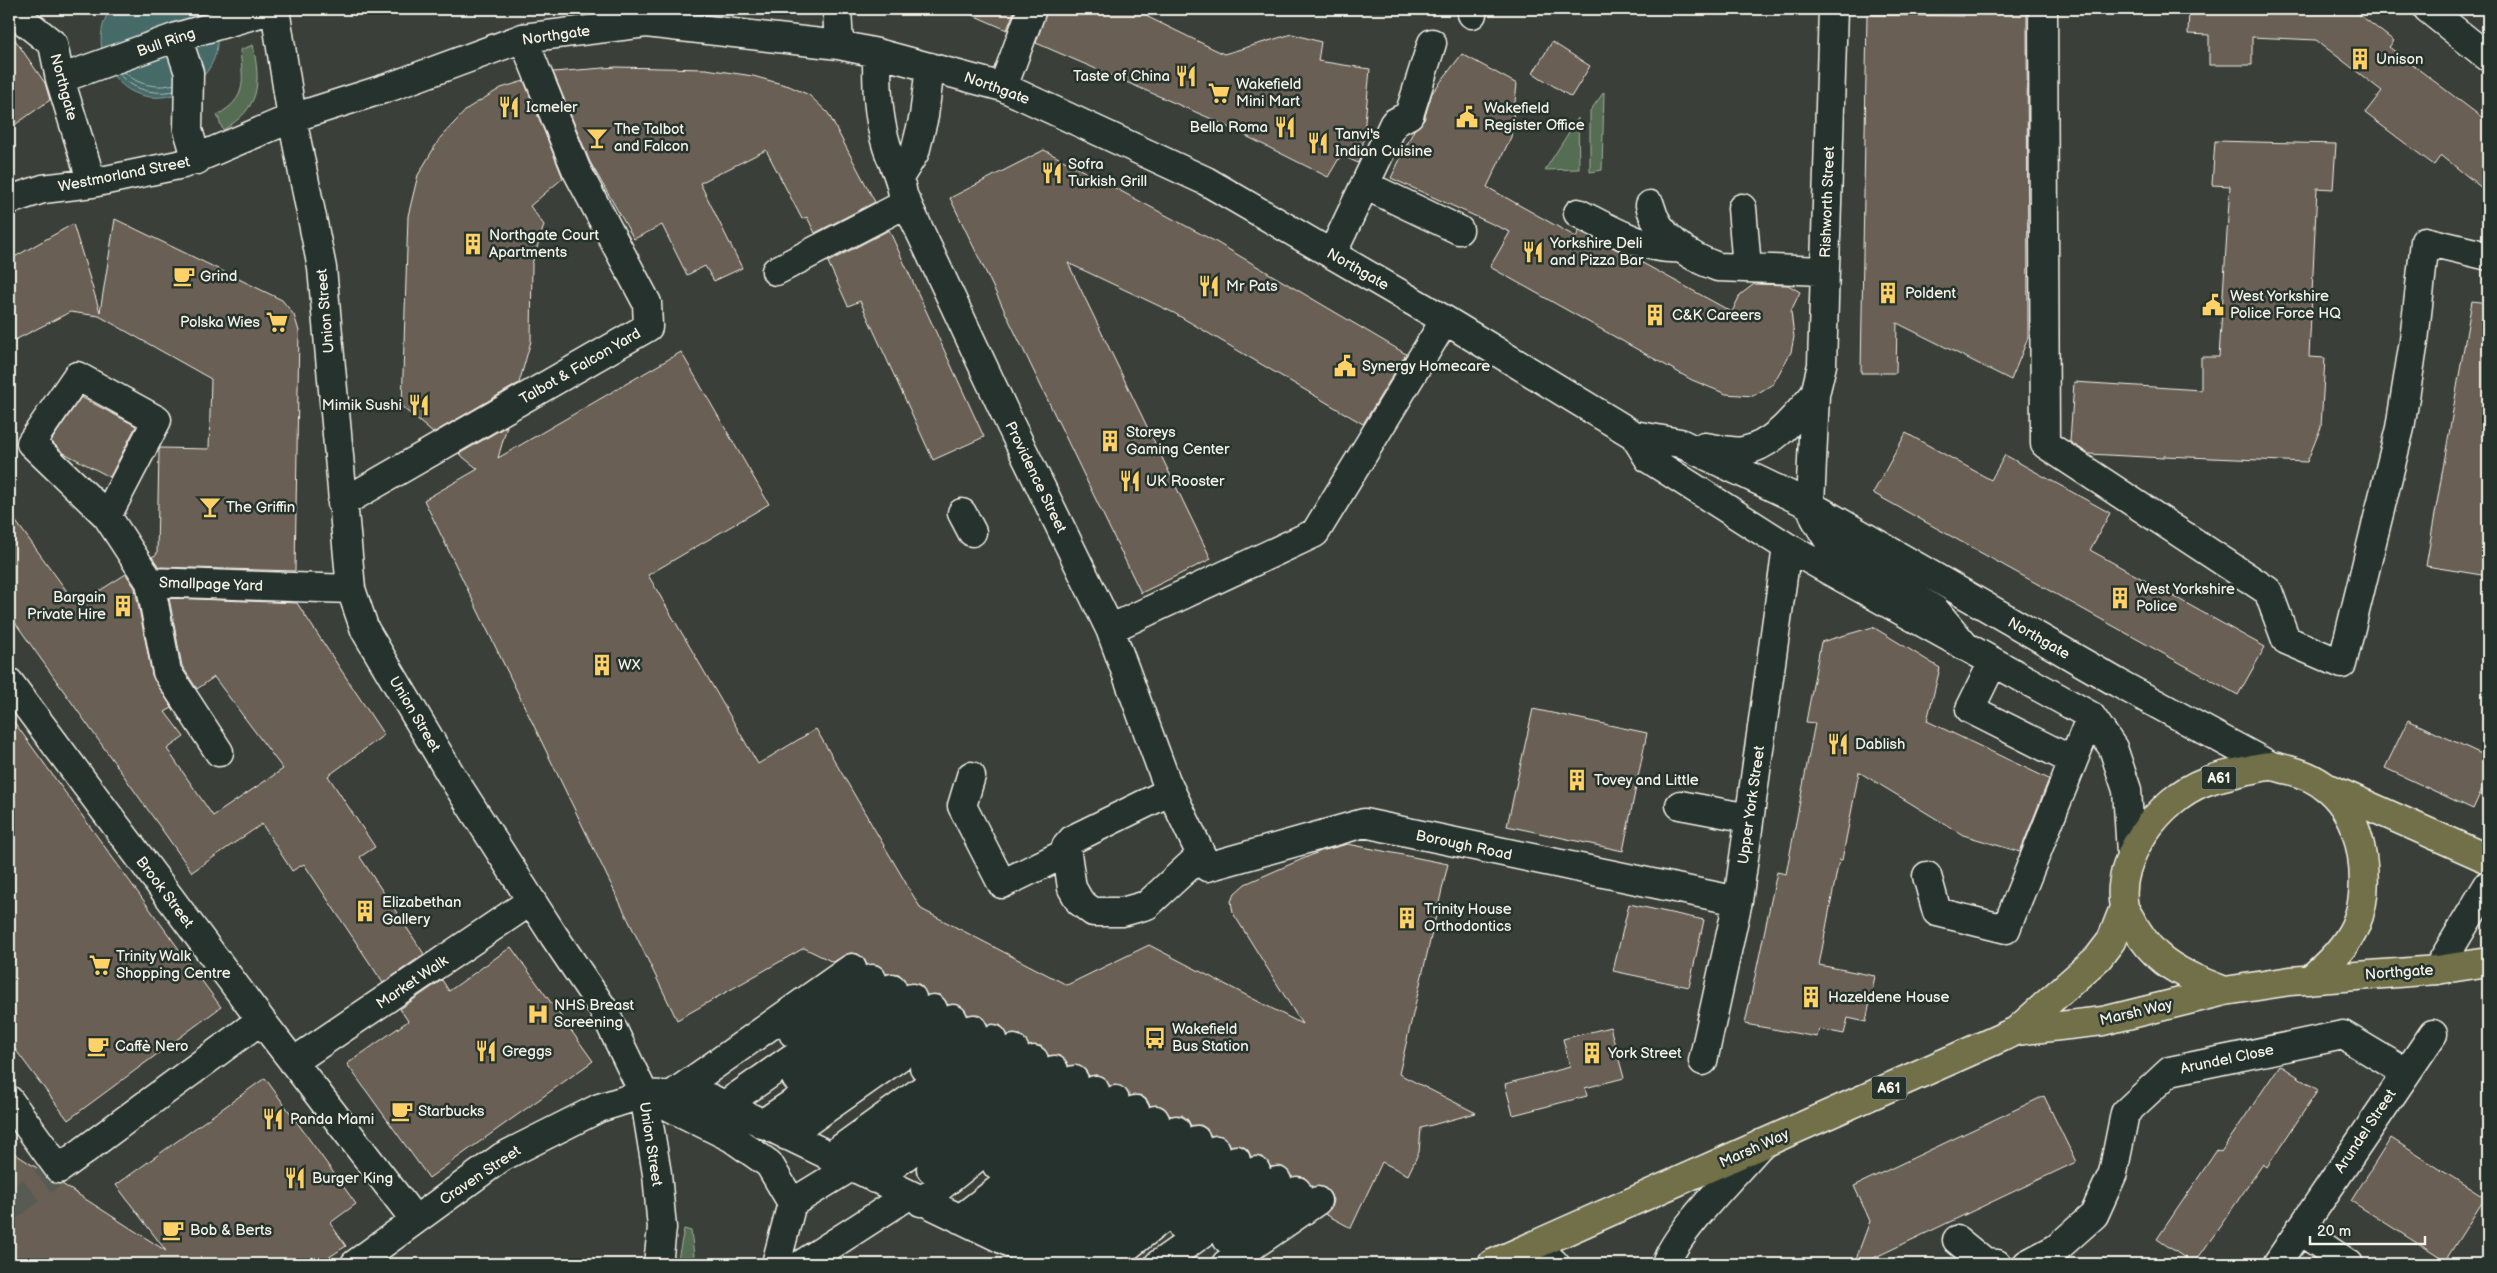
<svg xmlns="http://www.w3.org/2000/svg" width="2497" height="1273" font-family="'Balsamiq Sans',sans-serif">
  <rect width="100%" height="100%" fill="#3a4039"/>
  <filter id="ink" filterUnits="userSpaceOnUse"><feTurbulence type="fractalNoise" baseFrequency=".02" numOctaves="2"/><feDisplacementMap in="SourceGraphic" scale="10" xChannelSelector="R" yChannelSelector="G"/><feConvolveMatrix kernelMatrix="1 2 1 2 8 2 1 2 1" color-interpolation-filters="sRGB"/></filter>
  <g filter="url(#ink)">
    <path fill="#546d53" stroke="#a4af9e" d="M 253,45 C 261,85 260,108 223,130 L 217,115 C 248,98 243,81 240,50 Z
      M 1604,92 L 1602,170 L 1590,172 L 1590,111 Z
      M 1578,118 L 1579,169 L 1545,170 Z
      M 684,1229 L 691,1231 L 695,1264 L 677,1264 Z"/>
    <path fill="#456a68" stroke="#8ba09b" d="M 110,9 L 208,9 C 250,82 136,137 105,60 C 98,43 101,24 110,9 Z"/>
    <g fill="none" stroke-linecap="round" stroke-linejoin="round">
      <path stroke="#aebbb5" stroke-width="1" d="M 125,72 C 136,85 158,89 174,84
        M 119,74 C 133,90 153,95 174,91"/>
    </g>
    <path fill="#695e54" stroke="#f4f1e8" d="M 959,9 L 1015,9 L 1007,30 Z
      M 1047,9 L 1150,9 L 1148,17 L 1224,54 L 1292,34 L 1321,42 L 1318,61 L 1370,69 L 1362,154 L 1358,163 L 1341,155 L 1328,177 L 1214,120 L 1036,43 Z
      M 1964,9 L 2027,9 L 2028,338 L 2011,380 L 1897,323 L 1896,373 L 1861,373 L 1867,15 L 1964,16 Z
      M 2189,9 L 2352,9 L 2394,41 L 2389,47 L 2488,122 L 2488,193 L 2441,155 L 2434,165 L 2365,113 L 2382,91 L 2316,40 L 2252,37 L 2252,65 L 2209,65 L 2209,35 L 2188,34 Z
      M 9,31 L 45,83 L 50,100 L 9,129 Z
      M 1552,42 L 1590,66 L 1571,97 L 1533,73 Z
      M 1462,54 L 1517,84 L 1511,137 L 1487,187 L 1576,237 L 1579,231 L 1626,254 L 1732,312 L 1740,295 L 1754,284 L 1788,285 L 1800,292 L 1791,311 L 1794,337 L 1791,352 L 1773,384 L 1753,396 L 1726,394 L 1692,380 L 1490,267 L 1510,232 L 1391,178 L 1414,130 L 1424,120 L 1432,93 Z
      M 616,67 L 706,69 L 753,76 L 789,86 L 809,95 L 828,113 L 875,202 L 815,233 L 807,217 L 802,219 L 766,150 L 700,183 L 742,268 L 714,281 L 705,266 L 687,275 L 662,225 L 634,239 L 590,162 L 553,72 Z
      M 524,81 L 563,178 L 530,206 L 544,225 L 532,264 L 531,341 L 519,383 L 433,433 L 402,407 L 408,216 L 418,175 L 440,138 L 468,108 L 501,88 Z
      M 2215,141 L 2336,144 L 2333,189 L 2317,188 L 2309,357 L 2325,358 L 2321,427 L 2307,462 L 2164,456 L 2164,458 L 2089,454 L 2070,442 L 2074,382 L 2201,390 L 2201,357 L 2219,357 L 2230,186 L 2212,185 Z
      M 1044,150 L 1216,242 L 1406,354 L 1363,424 L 1174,313 L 1068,263 L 1211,559 L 1141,593 L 950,198 Z
      M 115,219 L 282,300 L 294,315 L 299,331 L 295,571 L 159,567 L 152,557 L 157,554 L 159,450 L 160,448 L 209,449 L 211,379 L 99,316 L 70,312 L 9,343 L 9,260 L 73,224 L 100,312 Z
      M 889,230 L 984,437 L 933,460 L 860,301 L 848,306 L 828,262 Z
      M 2472,301 L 2488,303 L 2488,576 L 2426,566 Z
      M 681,352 L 769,504 L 648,575 L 758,764 L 816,729 L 921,909 L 1067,985 L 1149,945 L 1302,1024 L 1233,913 L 1231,901 L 1235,893 L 1245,884 L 1321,851 L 1348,844 L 1448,864 L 1399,1074 L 1476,1113 L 1421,1128 L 1419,1152 L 1408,1175 L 1382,1162 L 1351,1228 L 1325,1214 L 1331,1208 L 1333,1200 L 1330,1193 L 1324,1187 L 1312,1187 L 1304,1177 L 1292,1177 L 1283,1167 L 1271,1167 L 1262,1157 L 1251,1157 L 1248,1150 L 1242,1146 L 1231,1146 L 1222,1136 L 1211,1136 L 1208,1130 L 1201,1125 L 1191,1126 L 1188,1120 L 1182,1115 L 1170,1116 L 1161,1106 L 1150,1106 L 1147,1100 L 1140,1095 L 1130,1096 L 1121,1086 L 1110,1086 L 1101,1076 L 1089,1076 L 1080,1066 L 1069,1066 L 1060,1056 L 1049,1056 L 1041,1046 L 1029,1046 L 1021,1035 L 1008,1035 L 1000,1025 L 988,1025 L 985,1019 L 978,1014 L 968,1015 L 959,1005 L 948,1005 L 940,995 L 927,995 L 919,984 L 907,984 L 899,974 L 886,974 L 878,965 L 867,965 L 864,959 L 858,954 L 850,953 L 833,962 L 804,948 L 677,1020 L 424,500 L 478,469 L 459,454 L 507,426 L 498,458 Z
      M 81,397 L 136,426 L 110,477 L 62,452 L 51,441 Z
      M 1906,433 L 1991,480 L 2005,455 L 2110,513 L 2090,550 L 2265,647 L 2238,695 L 1873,493 Z
      M 9,512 L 77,605 L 126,574 L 135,588 L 152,675 L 172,708 L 165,712 L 184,737 L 167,749 L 213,816 L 283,769 L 214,677 L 197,689 L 182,666 L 169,598 L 297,603 L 384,735 L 328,776 L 375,847 L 360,857 L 424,954 L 383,983 L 304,864 L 292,871 L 262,824 L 192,872 L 9,614 Z
      M 1873,627 L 1940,668 L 1927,721 L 2049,779 L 2020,852 L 1963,835 L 1859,772 L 1842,860 L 1839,860 L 1819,965 L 1875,976 L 1866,1022 L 1848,1018 L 1844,1034 L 1819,1029 L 1817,1037 L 1745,1024 L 1777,872 L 1786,874 L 1815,723 L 1806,722 L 1821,642 Z
      M 1533,709 L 1647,733 L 1623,851 L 1507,826 Z
      M 9,715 L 221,1007 L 68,1120 L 9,1041 Z
      M 2408,720 L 2488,757 L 2488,776 L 2473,809 L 2385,768 Z
      M 1629,904 L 1704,920 L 1689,987 L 1613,971 Z
      M 511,947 L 593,1061 L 429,1178 L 347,1064 L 408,1021 L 400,1009 L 442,980 L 449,991 Z
      M 1610,1027 L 1624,1078 L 1585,1088 L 1587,1096 L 1513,1115 L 1505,1084 L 1570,1067 L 1563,1039 Z
      M 2280,1065 L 2318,1090 L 2267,1167 L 2263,1164 L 2194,1264 L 2157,1239 L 2217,1150 L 2221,1152 Z
      M 265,1078 L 356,1204 L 330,1223 L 346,1246 L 319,1264 L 9,1264 L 9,1150 L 40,1170 L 52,1183 L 62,1184 L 166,1251 L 116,1185 Z
      M 2044,1096 L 2076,1162 L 1861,1264 L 1854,1264 L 1870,1221 L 1854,1186 Z
      M 2391,1138 L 2485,1198 L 2445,1261 L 2351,1201 Z"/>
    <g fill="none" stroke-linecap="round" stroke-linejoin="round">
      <path stroke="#565b53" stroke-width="28" stroke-dasharray="28 14" stroke-linecap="butt" d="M 9,1207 L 59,1169"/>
      <g stroke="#f4f1e8" stroke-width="31">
        <path id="minor" d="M 9,9 L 53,44 L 60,79 L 92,183
          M 275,9 L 292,118 L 322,268 L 351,589 L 365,630 L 451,775 L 554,936 L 602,1007 L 644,1094 L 657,1174 L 662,1228 L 658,1264
          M 837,9 L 839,45
          M 1833,9 L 1822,365 L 1815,394 L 1810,505 L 1815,518 L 1833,548 L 1935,610 L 1965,646
          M 2043,9 L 2045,444 L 2268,591 L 2286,640 L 2342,664 L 2400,428 L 2414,341 L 2425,241 L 2488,256
          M 2428,9 L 2488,57
          M 1472,14 L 1473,9
          M 177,37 L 189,73 L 188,130 L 197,160
          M 877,53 C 877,85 877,116 887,147 C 893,165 900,174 903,195 L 1011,426 L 1110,629 L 1166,781 L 1207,867 L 1364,823 L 1738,901
          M 60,79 L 177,37 L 274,9
          M 1003,87 L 1032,9
          M 900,176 L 915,152 L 924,116 L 930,67
          M 1365,185 L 1459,230
          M 9,200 L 43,189 L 92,183 L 183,164 L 292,118 L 390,87 L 523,38 L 646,23 L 839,45 L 877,53 L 1003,87 L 1206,181 L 1445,320 L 1634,435 L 1680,443 L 1810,505 L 2118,683 L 2271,766
          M 1650,205 C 1657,236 1689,257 1718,267 L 1824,271
          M 1742,208 L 1747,268
          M 1578,213 C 1610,229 1645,251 1682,248
          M 1332,254 L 1394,123 L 1409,115 L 1432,43
          M 776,271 L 907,203
          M 1634,435 L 1649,459 L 1787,547 L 2091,716 L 2113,748 L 2127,790 L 2131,853
          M 1704,447 C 1716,448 1731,453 1743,451 C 1773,446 1796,416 1815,394
          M 342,503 L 648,327 L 647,303 L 576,169 L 523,38
          M 962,513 L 972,532
          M 107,516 L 157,420 L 77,376 L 31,443 L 107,516 L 150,582 L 351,589
          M 150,582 L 167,672 L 219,752
          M 1110,629 L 1315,533 L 1445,320
          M 1993,662 L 1970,709 L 2073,761
          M 9,682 L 261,1020 L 415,1220
          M 971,776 L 962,806 L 1002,884 L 1066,853
          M 1171,791 L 1073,839 L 1066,847 L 1072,888 L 1080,902 L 1093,912 L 1122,912 L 1147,905 L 1201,855
          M 1680,805 L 1749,818
          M 1927,876 L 1937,912 L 2006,929 L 2091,716
          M 2437,970 L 2488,885
          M 793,1033 L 872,979
          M 1703,1061 L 1738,901 L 1787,547
          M 293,1062 L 531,901
          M 924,1067 L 973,1029
          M 796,1078 L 912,998
          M 672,1095 L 852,968
          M 652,1098 L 732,1138 L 769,1164 L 792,1203 L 776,1264
          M 9,1100 L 59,1169 L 261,1020
          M 725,1105 L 892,988
          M 762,1124 L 933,1009
          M 787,1136 L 953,1019
          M 829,1157 L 993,1039
          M 997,1166 L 1095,1090
          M 931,1169 L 1054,1070
          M 875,1179 L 1034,1060
          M 921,1202 L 1074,1080
          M 792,1203 L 851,1167 L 1014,1049
          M 960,1219 L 1115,1100
          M 1182,1227 L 1256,1171
          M 982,1229 L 1135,1110
          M 2299,1230 L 2349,1264
          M 1002,1239 L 1155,1120
          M 1227,1239 L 1297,1191
          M 1957,1240 L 1985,1263 L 1997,1264
          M 1536,1246 L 1555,1264
          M 1020,1249 L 1176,1130
          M 1042,1260 L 1196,1140
          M 355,1264 L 502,1157 L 599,1108 L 644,1094 L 710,1098 L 1054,1264
          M 802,1264 L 909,1195
          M 1073,1264 L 1216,1150
          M 1105,1264 L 1236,1160
          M 1159,1264 L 1277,1181
          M 1226,1264 L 1317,1201
          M 1666,1264 C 1674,1234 1738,1171 1761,1144
          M 2027,1264 L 2057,1248 L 2094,1215 L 2113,1173 L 2125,1113 L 2170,1071 L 2343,1035 L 2405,1072
          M 2277,1264 L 2433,1034"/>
      </g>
      <g stroke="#f4f1e8" stroke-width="31">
        <path id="highway" d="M 2331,789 L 2488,859
          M 2225,991 C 2204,983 2183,975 2164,961 C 2152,952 2143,940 2135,927 C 2132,921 2126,913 2124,907 C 2114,859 2161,798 2204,782 C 2218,776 2234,774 2248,770 C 2255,769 2264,766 2271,766 C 2276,766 2283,769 2289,770 C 2333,781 2355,812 2362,856 C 2370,914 2353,944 2309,980
          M 2016,1031 L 2103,1021 L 2225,991 L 2290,981 L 2437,970 L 2488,962
          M 1492,1264 L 2016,1031 L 2098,958 L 2111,941 L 2124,908"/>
      </g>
      <use href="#minor" stroke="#26332d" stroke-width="28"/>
      <use href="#highway" stroke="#71704a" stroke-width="28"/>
    </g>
  </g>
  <defs>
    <g id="building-bare" transform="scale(1.725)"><path d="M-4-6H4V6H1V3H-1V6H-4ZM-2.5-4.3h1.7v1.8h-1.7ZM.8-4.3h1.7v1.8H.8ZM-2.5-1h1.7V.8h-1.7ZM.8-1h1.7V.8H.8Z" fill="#ffd166" stroke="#26332d" stroke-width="2.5" paint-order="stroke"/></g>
    <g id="restaurant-bare" transform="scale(1.725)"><path d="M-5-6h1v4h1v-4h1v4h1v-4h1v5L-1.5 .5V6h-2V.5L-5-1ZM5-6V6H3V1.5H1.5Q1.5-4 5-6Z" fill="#ffd166" stroke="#26332d" stroke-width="2.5" paint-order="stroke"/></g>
    <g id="supermarket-bare" transform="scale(1.725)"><path d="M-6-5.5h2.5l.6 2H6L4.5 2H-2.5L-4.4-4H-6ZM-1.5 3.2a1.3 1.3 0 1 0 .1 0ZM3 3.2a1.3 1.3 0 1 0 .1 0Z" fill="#ffd166" stroke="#26332d" stroke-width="2.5" paint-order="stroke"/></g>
    <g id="civic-bare" transform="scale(1.725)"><path d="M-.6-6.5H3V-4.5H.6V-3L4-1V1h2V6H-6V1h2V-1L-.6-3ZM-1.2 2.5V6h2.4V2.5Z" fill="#ffd166" stroke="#26332d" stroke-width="2.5" paint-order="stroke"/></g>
    <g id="bar-bare" transform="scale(1.725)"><path d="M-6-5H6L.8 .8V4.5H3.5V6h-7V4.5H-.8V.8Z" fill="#ffd166" stroke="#26332d" stroke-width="2.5" paint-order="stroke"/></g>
    <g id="cafe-bare" transform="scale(1.725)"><path d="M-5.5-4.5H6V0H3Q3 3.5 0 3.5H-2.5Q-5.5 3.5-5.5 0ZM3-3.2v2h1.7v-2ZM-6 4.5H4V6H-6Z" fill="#ffd166" stroke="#26332d" stroke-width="2.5" paint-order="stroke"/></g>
    <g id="hospital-bare" transform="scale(1.725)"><path d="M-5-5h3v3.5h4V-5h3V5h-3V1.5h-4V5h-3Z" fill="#ffd166" stroke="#26332d" stroke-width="2.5" paint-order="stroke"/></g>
    <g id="bus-bare" transform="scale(1.725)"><path d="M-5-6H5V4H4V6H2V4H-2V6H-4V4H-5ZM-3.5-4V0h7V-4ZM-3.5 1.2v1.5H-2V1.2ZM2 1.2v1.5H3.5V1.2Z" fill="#ffd166" stroke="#26332d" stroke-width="2.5" paint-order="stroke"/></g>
  </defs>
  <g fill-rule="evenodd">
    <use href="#building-bare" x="2360" y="59"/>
    <use href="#restaurant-bare" x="1186" y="76"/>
    <use href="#supermarket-bare" x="1219" y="93"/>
    <use href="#restaurant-bare" x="509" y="107"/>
    <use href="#civic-bare" x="1467" y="117"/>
    <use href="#restaurant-bare" x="1285" y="127"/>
    <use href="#bar-bare" x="597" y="138"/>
    <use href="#restaurant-bare" x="1318" y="143"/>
    <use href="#restaurant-bare" x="1052" y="173"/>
    <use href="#building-bare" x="473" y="244"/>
    <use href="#restaurant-bare" x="1533" y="252"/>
    <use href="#cafe-bare" x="184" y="276"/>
    <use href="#restaurant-bare" x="1209" y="286"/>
    <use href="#building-bare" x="1888" y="293"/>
    <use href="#civic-bare" x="2213" y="305"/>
    <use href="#building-bare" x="1655" y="315"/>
    <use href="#supermarket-bare" x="277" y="322"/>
    <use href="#civic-bare" x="1345" y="366"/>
    <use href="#restaurant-bare" x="419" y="405"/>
    <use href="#building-bare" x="1110" y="441"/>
    <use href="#restaurant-bare" x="1130" y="481"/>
    <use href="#bar-bare" x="210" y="507"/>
    <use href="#building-bare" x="2120" y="598"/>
    <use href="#building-bare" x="123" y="606"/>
    <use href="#building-bare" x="602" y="665"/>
    <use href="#restaurant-bare" x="1838" y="744"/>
    <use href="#building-bare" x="1577" y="780"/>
    <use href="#building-bare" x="365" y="911"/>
    <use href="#building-bare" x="1407" y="918"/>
    <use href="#supermarket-bare" x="100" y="965"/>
    <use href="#building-bare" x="1811" y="997"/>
    <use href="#hospital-bare" x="538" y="1014"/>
    <use href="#bus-bare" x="1155" y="1038"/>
    <use href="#cafe-bare" x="98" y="1046"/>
    <use href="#restaurant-bare" x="486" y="1051"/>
    <use href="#building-bare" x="1592" y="1053"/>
    <use href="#cafe-bare" x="402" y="1111"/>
    <use href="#restaurant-bare" x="273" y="1119"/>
    <use href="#restaurant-bare" x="295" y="1178"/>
    <use href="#cafe-bare" x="173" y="1230"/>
  </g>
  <g text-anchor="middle" stroke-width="5" stroke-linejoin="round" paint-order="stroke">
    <g fill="#26332d" stroke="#b6b8b0" stroke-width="1">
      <rect x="2201.5" y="766.5" width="35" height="23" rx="4"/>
      <rect x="1871.5" y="1076.5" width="35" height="23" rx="4"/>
    </g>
    <g font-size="14" font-weight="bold" fill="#f4f1e8">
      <text x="2219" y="783">A61</text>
      <text x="1889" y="1093">A61</text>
    </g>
    <g font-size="15" fill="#f4f1e8" stroke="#26332d">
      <text transform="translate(556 35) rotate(-8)" y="5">Northgate</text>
      <text transform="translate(166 42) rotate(-19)" y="5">Bull Ring</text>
      <text transform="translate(64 87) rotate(75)" y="5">Northgate</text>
      <text transform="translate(997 88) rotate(20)" y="5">Northgate</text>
      <text transform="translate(124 174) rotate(-11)" y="5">Westmorland Street</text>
      <text transform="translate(1827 202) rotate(-88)" y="5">Rishworth Street</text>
      <text transform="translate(1358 269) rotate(30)" y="5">Northgate</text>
      <text transform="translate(325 311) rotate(-95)" y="5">Union Street</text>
      <text transform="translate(580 366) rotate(-30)" y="5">Talbot &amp; Falcon Yard</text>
      <text transform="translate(1036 477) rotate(64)" y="5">Providence Street</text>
      <text transform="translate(211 584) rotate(2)" y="5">Smallpage Yard</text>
      <text transform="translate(2039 638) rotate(30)" y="5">Northgate</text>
      <text transform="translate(415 714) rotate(59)" y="5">Union Street</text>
      <text transform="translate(1751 805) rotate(-82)" y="5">Upper York Street</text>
      <text transform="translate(1464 845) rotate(12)" y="5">Borough Road</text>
      <text transform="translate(165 892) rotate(53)" y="5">Brook Street</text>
      <text transform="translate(2399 972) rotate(-4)" y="5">Northgate</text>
      <text transform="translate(412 982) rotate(-34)" y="5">Market Walk</text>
      <text transform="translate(2136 1012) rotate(-13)" y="5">Marsh Way</text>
      <text transform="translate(2227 1059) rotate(-12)" y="5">Arundel Close</text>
      <text transform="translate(2365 1131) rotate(-56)" y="5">Arundel Street</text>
      <text transform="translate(651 1144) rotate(81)" y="5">Union Street</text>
      <text transform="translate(1754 1148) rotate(-24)" y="5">Marsh Way</text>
      <text transform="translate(480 1175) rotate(-34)" y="5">Craven Street</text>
    </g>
    <g font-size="15" fill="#f4f1e8" stroke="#26332d" text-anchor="start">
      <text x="2376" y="64">Unison</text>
      <text x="1170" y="81" text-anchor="end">Taste of China</text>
      <text x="1236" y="89">Wakefield<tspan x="1236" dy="17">Mini Mart</tspan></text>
      <text x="526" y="112">Icmeler</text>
      <text x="1484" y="113">Wakefield<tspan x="1484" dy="17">Register Office</tspan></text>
      <text x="1268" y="132" text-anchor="end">Bella Roma</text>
      <text x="614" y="134">The Talbot<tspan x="614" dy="17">and Falcon</tspan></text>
      <text x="1335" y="139">Tanvi's<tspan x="1335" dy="17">Indian Cuisine</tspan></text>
      <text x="1068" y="169">Sofra<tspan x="1068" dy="17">Turkish Grill</tspan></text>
      <text x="489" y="240">Northgate Court<tspan x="489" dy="17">Apartments</tspan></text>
      <text x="1550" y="248">Yorkshire Deli<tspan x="1550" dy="17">and Pizza Bar</tspan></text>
      <text x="200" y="281">Grind</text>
      <text x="1226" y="291">Mr Pats</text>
      <text x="1905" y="298">Poldent</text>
      <text x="2230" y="301">West Yorkshire<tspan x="2230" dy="17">Police Force HQ</tspan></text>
      <text x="1672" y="320">C&amp;K Careers</text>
      <text x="260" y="327" text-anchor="end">Polska Wies</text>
      <text x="1362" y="371">Synergy Homecare</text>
      <text x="402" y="410" text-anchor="end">Mimik Sushi</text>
      <text x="1126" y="437">Storeys<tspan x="1126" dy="17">Gaming Center</tspan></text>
      <text x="1146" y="486">UK Rooster</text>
      <text x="226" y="512">The Griffin</text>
      <text x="2136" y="594">West Yorkshire<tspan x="2136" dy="17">Police</tspan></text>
      <text x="106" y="602" text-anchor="end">Bargain<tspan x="106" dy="17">Private Hire</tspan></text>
      <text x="618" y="670">WX</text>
      <text x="1855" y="749">Dablish</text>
      <text x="1594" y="785">Tovey and Little</text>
      <text x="382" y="907">Elizabethan<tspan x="382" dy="17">Gallery</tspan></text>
      <text x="1424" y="914">Trinity House<tspan x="1424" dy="17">Orthodontics</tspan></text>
      <text x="116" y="961">Trinity Walk<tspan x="116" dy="17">Shopping Centre</tspan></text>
      <text x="1828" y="1002">Hazeldene House</text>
      <text x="554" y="1010">NHS Breast<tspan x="554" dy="17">Screening</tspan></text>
      <text x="1172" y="1034">Wakefield<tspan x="1172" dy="17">Bus Station</tspan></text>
      <text x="115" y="1051">Caffè Nero</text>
      <text x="502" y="1056">Greggs</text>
      <text x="1608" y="1058">York Street</text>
      <text x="418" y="1116">Starbucks</text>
      <text x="290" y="1124">Panda Mami</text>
      <text x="312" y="1183">Burger King</text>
      <text x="190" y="1235">Bob &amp; Berts</text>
    </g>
  </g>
  <rect width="2497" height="1273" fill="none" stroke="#26332d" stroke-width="30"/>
  <rect x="15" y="15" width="2467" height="1243" fill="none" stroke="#f4f1e8" stroke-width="2" filter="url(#ink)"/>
  <path d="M2310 1236v8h115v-8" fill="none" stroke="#f4f1e8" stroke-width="2.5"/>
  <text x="2317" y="1236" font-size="15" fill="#f4f1e8" stroke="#26332d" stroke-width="4" paint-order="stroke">20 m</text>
</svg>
